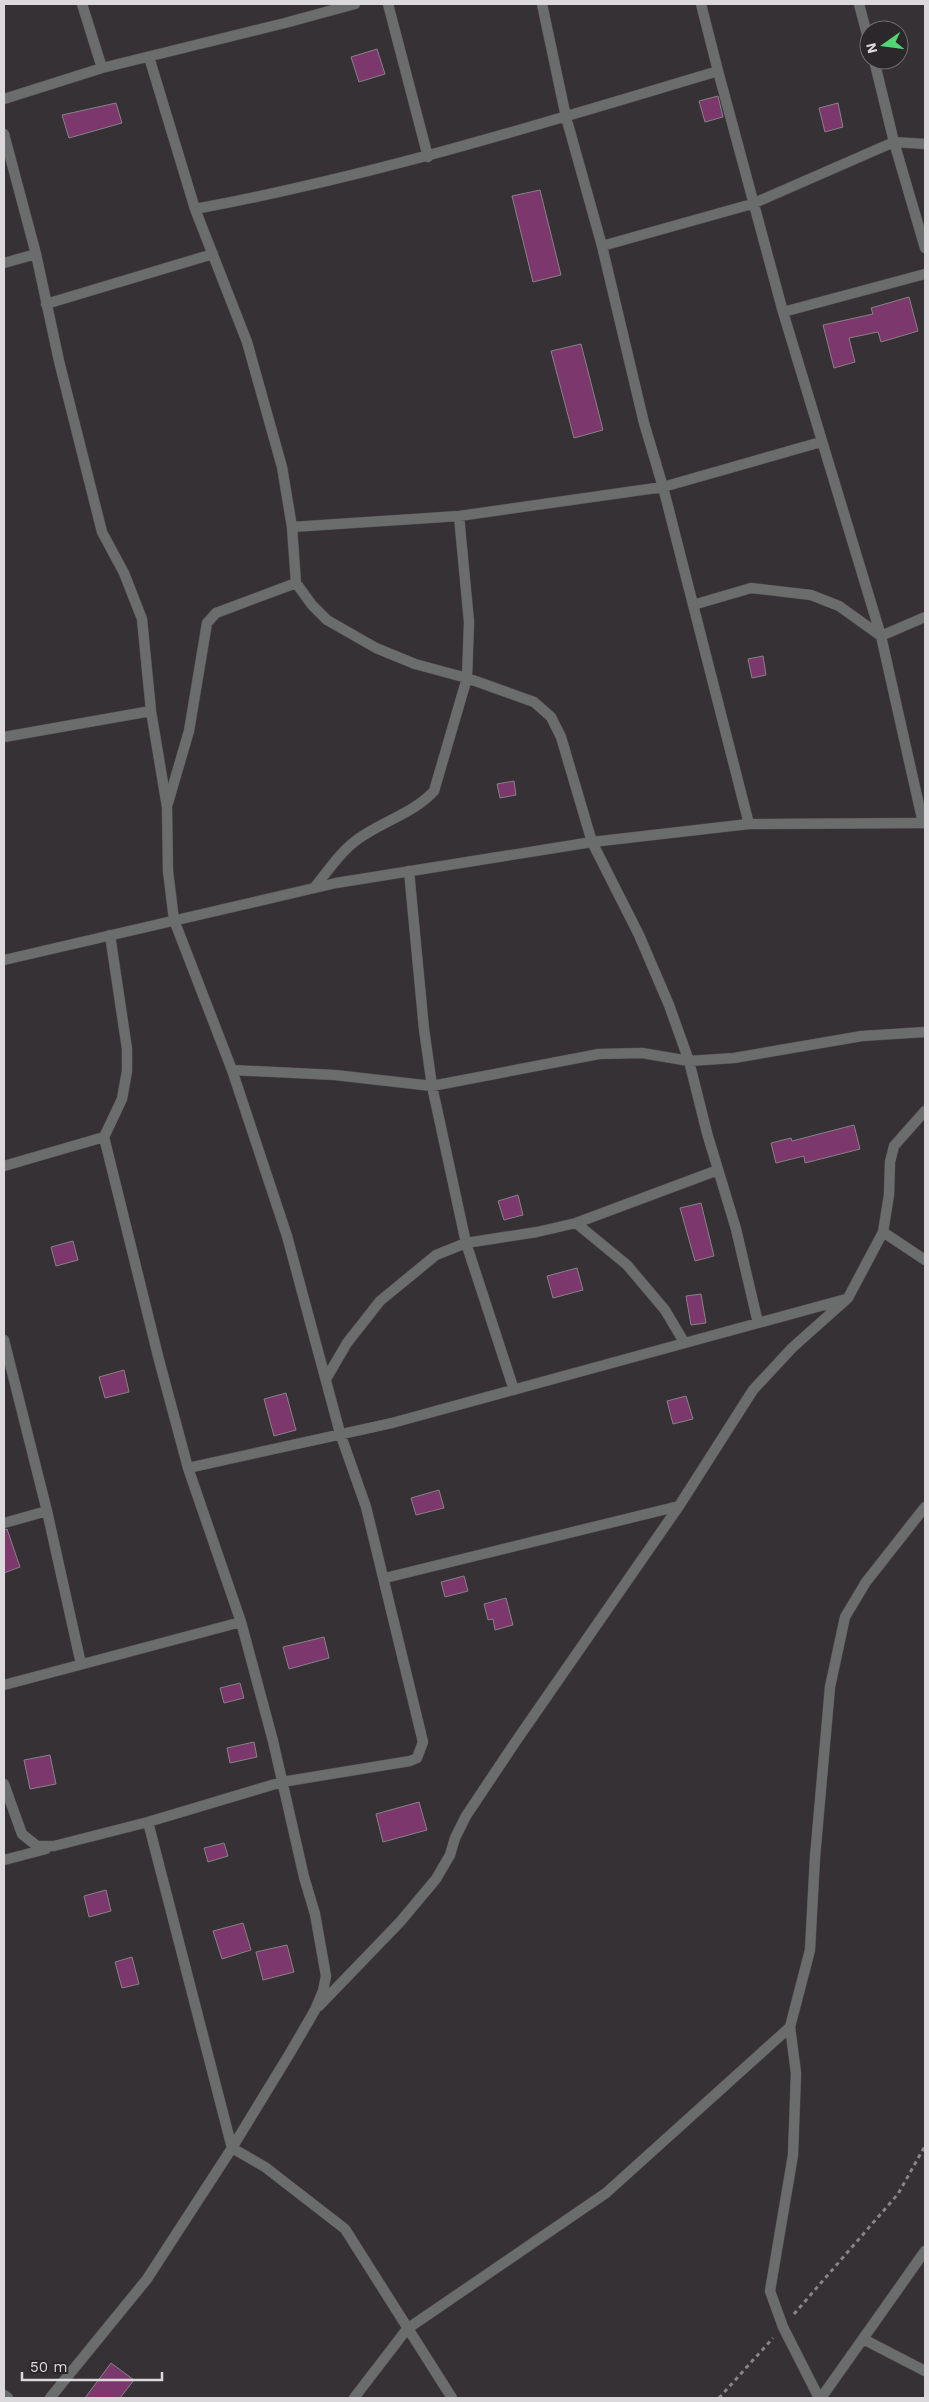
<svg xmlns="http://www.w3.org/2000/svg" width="929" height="2402" font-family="'Work Sans',sans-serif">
  <rect width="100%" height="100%" fill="#353134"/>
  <path fill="#7c386c" stroke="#878285" d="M 377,49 L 385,74 L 359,82 L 351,57 Z
    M 718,96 L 723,117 L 705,122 L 699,101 Z
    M 116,103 L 122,123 L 69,138 L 62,115 Z
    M 838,103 L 843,127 L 825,132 L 819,108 Z
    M 540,190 L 561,275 L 533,282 L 512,196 Z
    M 909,297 L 918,331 L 881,342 L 878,332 L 849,338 L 855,362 L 834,368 L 823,325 L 873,314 L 871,308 Z
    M 581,344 L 603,430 L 574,438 L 551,351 Z
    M 763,656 L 766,675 L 752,678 L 748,659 Z
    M 514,781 L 516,795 L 500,798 L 497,784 Z
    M 854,1125 L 860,1149 L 805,1163 L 804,1156 L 776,1163 L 771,1143 L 791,1138 L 792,1141 Z
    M 518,1195 L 523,1215 L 504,1220 L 498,1201 Z
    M 701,1203 L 714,1256 L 695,1261 L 680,1208 Z
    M 73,1241 L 78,1260 L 56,1266 L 51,1247 Z
    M 577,1268 L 583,1290 L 553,1298 L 547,1276 Z
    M 701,1294 L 706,1323 L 691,1325 L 686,1296 Z
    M 124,1370 L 129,1392 L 105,1398 L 99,1377 Z
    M 286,1393 L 296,1430 L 274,1436 L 264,1399 Z
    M 686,1396 L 693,1419 L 673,1424 L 667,1401 Z
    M 439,1490 L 444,1508 L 416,1515 L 411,1498 Z
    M 7,1529 L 20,1567 L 4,1573 L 4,1530 Z
    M 464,1576 L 468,1591 L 445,1597 L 441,1582 Z
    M 506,1598 L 513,1625 L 495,1630 L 493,1619 L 488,1620 L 484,1604 Z
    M 324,1637 L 329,1658 L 289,1669 L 283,1647 Z
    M 240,1683 L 244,1698 L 224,1703 L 220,1688 Z
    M 254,1742 L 257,1757 L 230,1763 L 227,1748 Z
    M 50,1755 L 56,1784 L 30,1789 L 24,1760 Z
    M 419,1802 L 427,1830 L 383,1842 L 376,1814 Z
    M 224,1843 L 228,1856 L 208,1862 L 204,1848 Z
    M 106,1890 L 111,1911 L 89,1917 L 84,1896 Z
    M 243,1923 L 251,1950 L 222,1959 L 213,1931 Z
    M 287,1945 L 294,1972 L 263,1980 L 256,1952 Z
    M 132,1957 L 139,1984 L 122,1988 L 115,1962 Z
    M 111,2363 L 134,2380 L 120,2398 L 85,2398 Z"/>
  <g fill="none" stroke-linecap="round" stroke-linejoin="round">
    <g stroke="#534f52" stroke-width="11">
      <path id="minor" d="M 82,4 L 102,68
        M 388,4 L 428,157
        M 542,4 L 566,117 L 602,246 L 644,423 L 663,487 L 749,824
        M 859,4 L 869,42
        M 149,57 L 195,209 L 247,342 L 282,467 L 292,527 L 296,583 L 216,613 L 207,623 L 189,731 L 168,803
        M 874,60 L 894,142 L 925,248
        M 718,71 L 783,312 L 881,636 L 923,823
        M 4,99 L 102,68 L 285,23 L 355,4
        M 4,134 L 36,254 L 59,361 L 102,532 L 124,573 L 142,619 L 151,711 L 167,807 L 168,871 L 174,920 L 232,1070 L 287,1236 L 340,1433 L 366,1507 L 423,1742 L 417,1758 L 410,1761 L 282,1782 L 148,1822 L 54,1846 L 37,1846 L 22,1834 L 4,1784
        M 195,209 C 373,176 545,123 718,71 L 701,4
        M 602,246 L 752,204 L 894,142 L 925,144
        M 4,263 L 36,254
        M 46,304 L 213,254
        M 783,312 L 925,274
        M 292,527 L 459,516 L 663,487 L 821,442
        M 296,583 L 312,605 L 327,620 L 376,648 L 415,664 L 467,678 L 534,702 L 551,717 L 561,737 L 592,842 L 639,935 L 669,1005 L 689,1061 L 707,1133 L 736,1229 L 758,1323
        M 693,605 L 751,588 L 811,595 L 839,606 L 881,636 L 925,617
        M 4,737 L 151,711
        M 409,871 L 424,1029 L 432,1086 L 466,1243 L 514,1390
        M 314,888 C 328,871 340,852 358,839 C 383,821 414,813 434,791 L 467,678 L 469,622 L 459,516
        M 232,1070 L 335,1075 L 432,1086 L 599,1054 L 642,1053 L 689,1061 L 734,1058 L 862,1036 L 925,1032
        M 4,1166 L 104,1137
        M 576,1223 L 627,1265 L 665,1310 L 684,1342
        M 883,1232 L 925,1260
        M 4,1340 L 47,1511 L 81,1664
        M 326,1379 L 347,1343 L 380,1301 L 436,1255 L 466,1243 L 537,1232 L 576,1223 L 718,1170
        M 188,1468 L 392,1423 L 846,1299
        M 4,1523 L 47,1511
        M 385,1578 L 679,1506
        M 4,1685 L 241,1622
        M 148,1822 L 232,2148 L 265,2167 L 345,2229 L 452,2398
        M 4,1860 L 46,1849
        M 319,2006 L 400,1922 L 436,1879 L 450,1855 L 455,1838 L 466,1816 L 514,1744 L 679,1506 L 753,1390 L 792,1348 L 848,1298 L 883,1232 L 889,1195 L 890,1162 L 894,1146 L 925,1111
        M 790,2027 L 796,2073 L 793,2155 L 770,2291 L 783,2327 L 819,2398
        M 863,2339 L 925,2371
        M 4,2395 L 8,2398
        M 50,2398 L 147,2279 L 232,2148 L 290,2053 L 315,2010 L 323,1991 L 326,1976 L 315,1914 L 304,1877 L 273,1741 L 241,1622 L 188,1468 L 159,1360 L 104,1137 L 122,1099 L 127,1071 L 127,1049 L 110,935
        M 354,2398 L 407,2329 L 606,2193 L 790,2027 L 810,1950 L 815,1857 L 830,1687 L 845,1617 L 866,1582 L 925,1507
        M 821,2398 L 925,2251"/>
    </g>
    <g stroke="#534f52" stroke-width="11">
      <path id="tertiary" d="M 4,960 L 336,883 L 592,842 L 749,824 L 925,823"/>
    </g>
    <path stroke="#888587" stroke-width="3" stroke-dasharray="4 4" stroke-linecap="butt" d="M 794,2314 L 898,2194 L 925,2146
      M 719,2398 L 773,2338"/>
    <use href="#minor" stroke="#6b6d6c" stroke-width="10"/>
    <use href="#tertiary" stroke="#6b6d6c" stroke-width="10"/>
  </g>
  <rect width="929" height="2402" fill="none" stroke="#dbd9db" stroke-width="10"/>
  <g transform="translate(884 45) rotate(256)"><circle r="24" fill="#2b272a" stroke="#716e71"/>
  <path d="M0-4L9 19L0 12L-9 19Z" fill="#51d674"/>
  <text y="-8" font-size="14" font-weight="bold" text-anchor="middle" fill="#dbd9db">N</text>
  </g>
  <path d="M22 2372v8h140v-8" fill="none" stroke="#dbd9db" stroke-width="2.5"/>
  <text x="30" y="2372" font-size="15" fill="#dbd9db" stroke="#2b272a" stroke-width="4" paint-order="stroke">50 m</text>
</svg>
